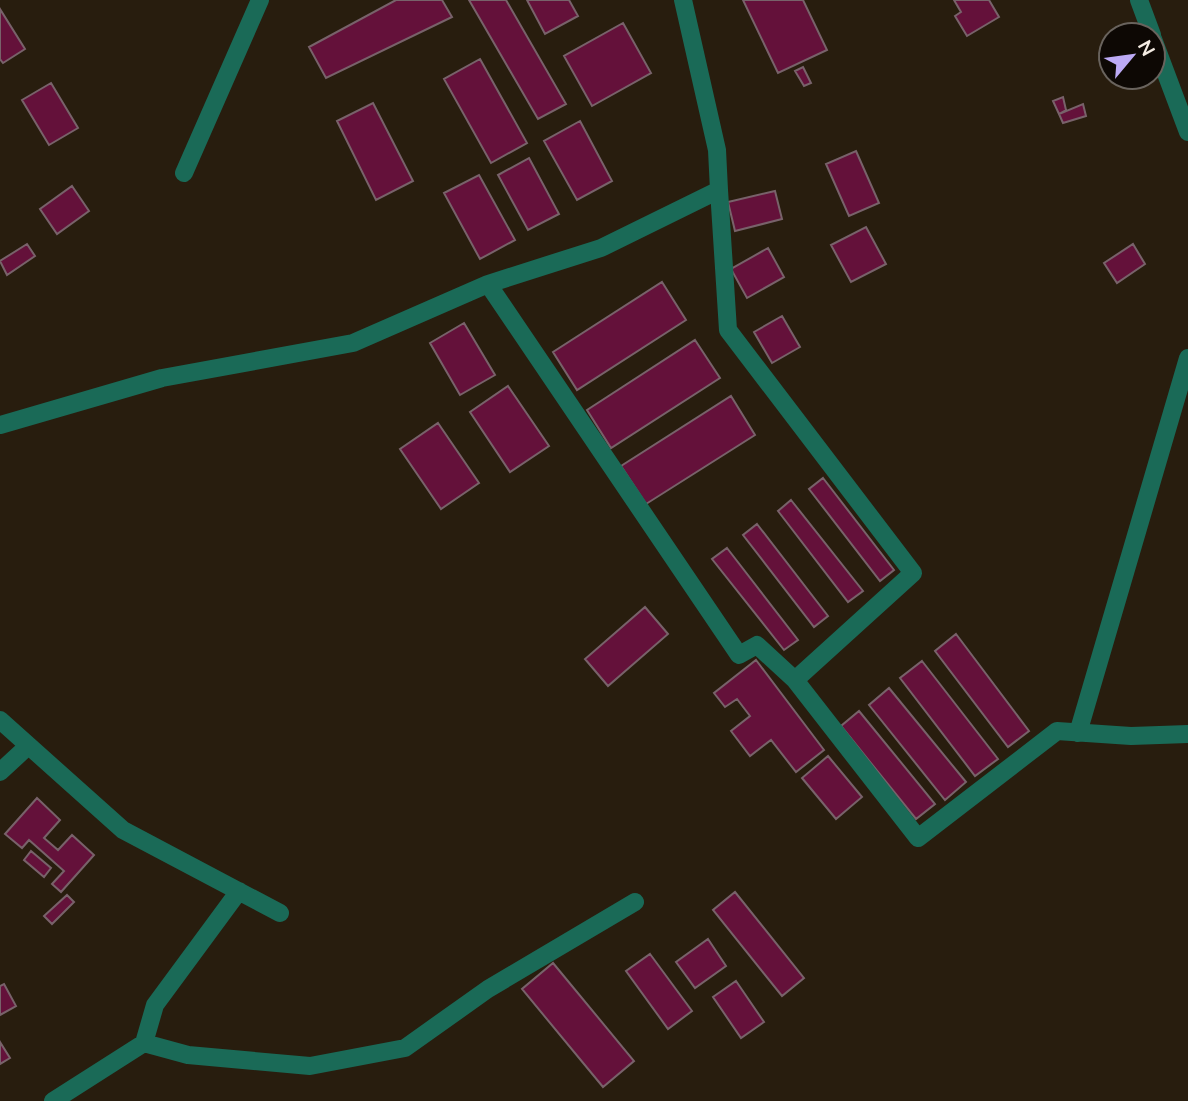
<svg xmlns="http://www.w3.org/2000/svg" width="1188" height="1101" font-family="'Nunito Sans',sans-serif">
  <rect width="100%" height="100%" fill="#281d0e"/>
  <path fill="#64113a" stroke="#78626a" stroke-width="2" d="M 396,0 L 442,0 L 452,17 L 326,78 L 309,47 Z
    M 469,0 L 506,0 L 566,104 L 538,119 Z
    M 527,0 L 569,0 L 578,16 L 545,34 Z
    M 743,0 L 803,0 L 827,50 L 778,73 Z
    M 954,0 L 989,0 L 999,17 L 967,36 L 955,16 L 961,12 Z
    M 0,9 L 25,49 L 3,63 L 0,59 Z
    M 623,23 L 651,73 L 592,106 L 564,56 Z
    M 480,59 L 527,143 L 491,163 L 444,79 Z
    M 803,67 L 811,83 L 804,86 L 795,71 Z
    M 51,83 L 78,128 L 49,145 L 22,100 Z
    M 1063,97 L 1066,110 L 1059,114 L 1053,101 Z
    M 373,103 L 413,181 L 376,200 L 337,121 Z
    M 1083,104 L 1086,116 L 1063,123 L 1059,114 Z
    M 580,121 L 612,181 L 577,200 L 544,141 Z
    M 856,151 L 879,203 L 849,216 L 826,164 Z
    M 529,158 L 559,214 L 528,230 L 498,175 Z
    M 479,175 L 515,240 L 480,259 L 444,193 Z
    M 72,186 L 89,211 L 57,234 L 40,209 Z
    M 775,191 L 782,219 L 735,231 L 728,202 Z
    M 866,227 L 886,264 L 851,282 L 831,245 Z
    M 27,244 L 35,256 L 7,275 L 0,261 Z
    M 1133,244 L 1145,264 L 1117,283 L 1104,263 Z
    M 768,248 L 784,277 L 747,298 L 731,269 Z
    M 662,282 L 686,320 L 577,390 L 553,352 Z
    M 782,316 L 800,347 L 772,363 L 754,332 Z
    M 464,323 L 495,375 L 460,395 L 430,343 Z
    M 695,340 L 720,378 L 611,448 L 587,410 Z
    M 508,386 L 549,446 L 510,472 L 470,412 Z
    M 731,396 L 755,435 L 646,504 L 621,466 Z
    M 438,423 L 479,483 L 441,509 L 400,449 Z
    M 823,478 L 894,570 L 880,581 L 809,489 Z
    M 791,500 L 863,591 L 848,602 L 778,511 Z
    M 757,524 L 828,616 L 814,627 L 743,535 Z
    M 727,548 L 798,640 L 784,650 L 712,559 Z
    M 645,607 L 668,634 L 608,686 L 585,659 Z
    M 956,634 L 1029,731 L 1008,747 L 935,651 Z
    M 756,660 L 824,750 L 796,772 L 771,740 L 750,756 L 731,731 L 750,716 L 737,699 L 725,707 L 714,693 Z
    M 922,661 L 998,759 L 975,776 L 900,678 Z
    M 889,688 L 966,782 L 945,800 L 869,705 Z
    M 859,711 L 935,804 L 916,819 L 841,726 Z
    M 828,756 L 862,797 L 836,819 L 802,778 Z
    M 37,798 L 60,820 L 44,838 L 58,850 L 72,835 L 94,855 L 61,892 L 52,884 L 64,871 L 29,840 L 22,848 L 5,834 Z
    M 31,851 L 51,868 L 44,877 L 24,860 Z
    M 735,892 L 804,978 L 782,996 L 713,910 Z
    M 67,895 L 74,902 L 52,924 L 44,916 Z
    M 708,939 L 726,966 L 695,988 L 676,962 Z
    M 650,954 L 692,1011 L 668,1029 L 626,971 Z
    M 553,963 L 634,1061 L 603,1087 L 522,989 Z
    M 736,981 L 764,1022 L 741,1038 L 713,997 Z
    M 4,984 L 16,1006 L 0,1015 L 0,986 Z
    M 0,1042 L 10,1058 L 0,1064 Z"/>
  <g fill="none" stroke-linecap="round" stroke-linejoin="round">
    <path stroke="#1a6a57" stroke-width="18" d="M 1139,0 L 1152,35
      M 1153,39 L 1188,132
      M 184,173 L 260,0
      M 719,190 L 728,330 L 913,573 L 795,680 L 918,838 L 1057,731 L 1131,736 L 1188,734
      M 488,284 L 739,655 L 757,645 L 795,680
      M 0,425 L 162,378 L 353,343 L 488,284 L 601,248 L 719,190 L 717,150 L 683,0
      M 0,720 L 123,830 L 280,913
      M 1078,733 L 1188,358
      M 0,772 L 28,746
      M 144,1043 L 188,1055 L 310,1066 L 405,1048 L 488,989 L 635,902
      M 53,1101 L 144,1043 L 155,1005 L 239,891"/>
  </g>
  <g transform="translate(1132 56) rotate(61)"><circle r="33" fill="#0d0804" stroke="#69635d" stroke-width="2"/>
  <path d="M0-5L12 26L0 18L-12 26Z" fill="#bcaaf5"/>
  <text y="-10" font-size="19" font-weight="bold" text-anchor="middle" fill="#f4ece3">N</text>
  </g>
</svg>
